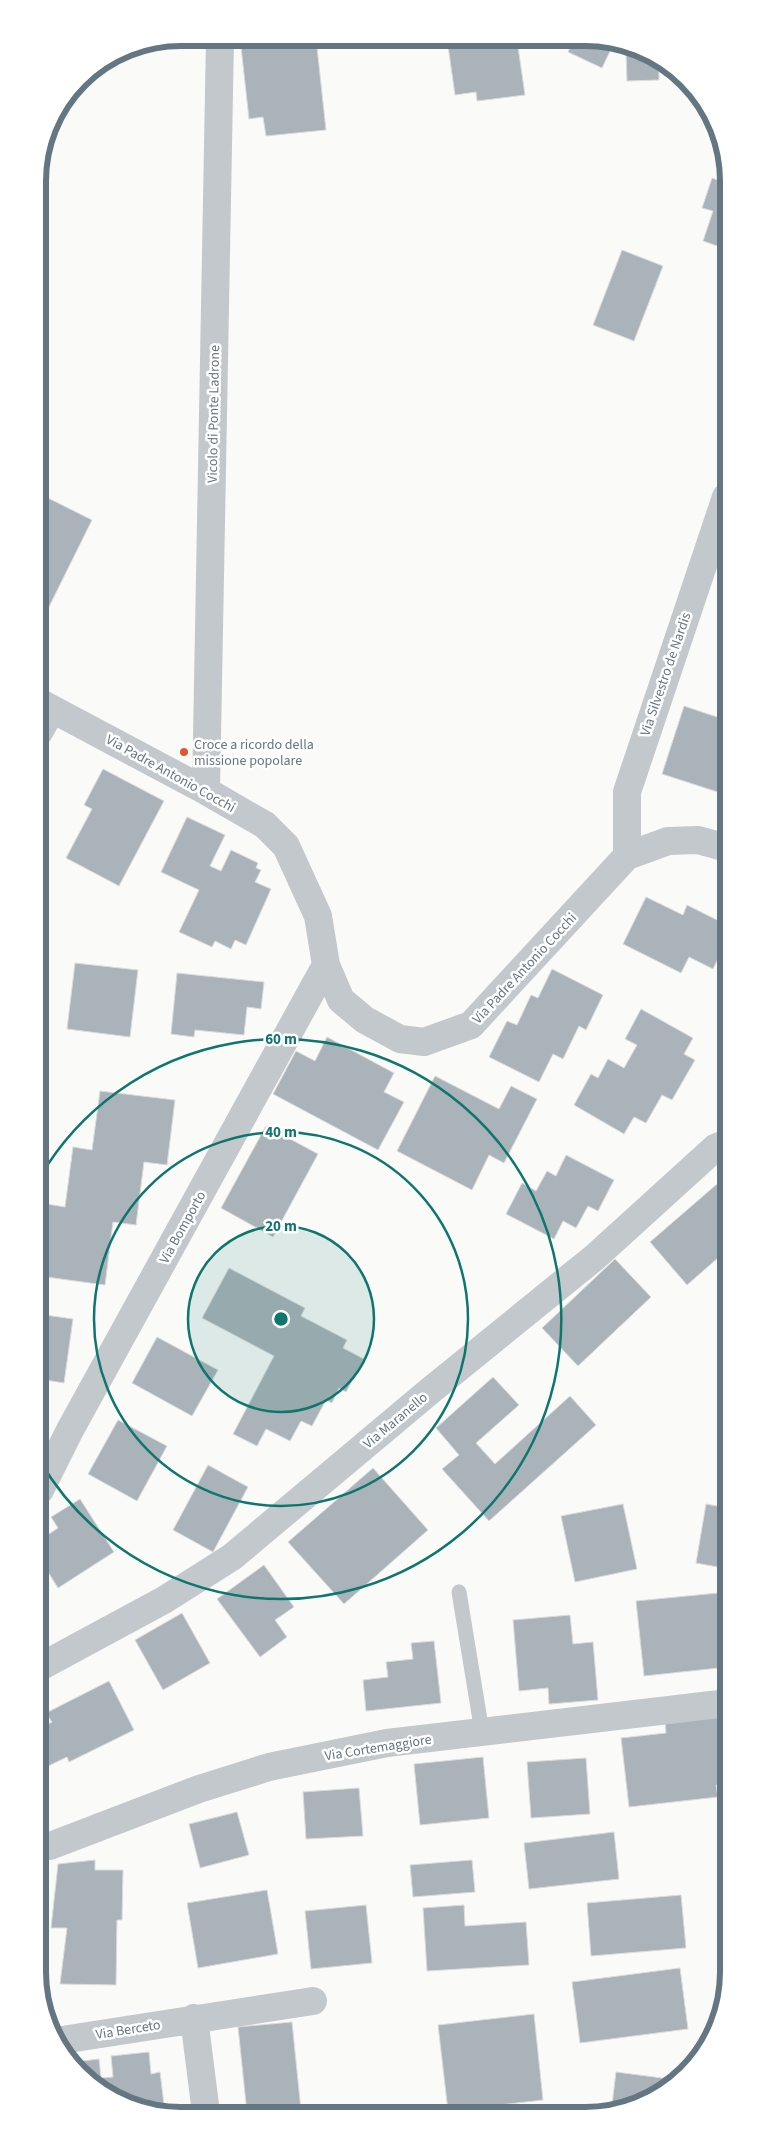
<svg xmlns="http://www.w3.org/2000/svg" width="766" height="2153" font-family="'Source Sans 3',sans-serif">
  <rect width="100%" height="100%" fill="#fafaf8"/>
  <path fill="#aab3b9" stroke="#dcdcda" d="M 240,38 L 316,38 L 326,130 L 266,136 L 263,117 L 249,119 Z
    M 447,39 L 517,40 L 525,95 L 477,101 L 476,92 L 455,95 Z
    M 574,40 L 613,40 L 615,41 L 602,68 L 568,52 Z
    M 626,51 L 633,51 L 659,65 L 659,80 L 627,81 Z
    M 723,173 L 726,174 L 726,249 L 703,241 L 713,211 L 702,208 L 712,178 L 720,181 Z
    M 622,250 L 663,266 L 634,341 L 593,325 Z
    M 44,496 L 92,520 L 38,629 L 38,508 Z
    M 684,706 L 726,720 L 727,795 L 662,774 Z
    M 103,769 L 164,801 L 119,886 L 66,858 L 92,809 L 84,805 Z
    M 187,817 L 225,835 L 210,866 L 221,871 L 231,850 L 258,863 L 256,868 L 261,870 L 255,882 L 271,889 L 246,945 L 235,940 L 231,949 L 215,941 L 212,947 L 179,932 L 199,890 L 161,872 Z
    M 646,897 L 683,915 L 687,905 L 727,925 L 727,941 L 713,969 L 689,957 L 681,973 L 623,944 Z
    M 75,963 L 138,970 L 130,1037 L 67,1029 Z
    M 552,969 L 603,995 L 586,1030 L 579,1026 L 563,1059 L 553,1054 L 539,1082 L 489,1057 L 507,1021 L 517,1025 L 531,995 L 538,998 Z
    M 177,973 L 264,982 L 261,1009 L 247,1007 L 244,1035 L 195,1030 L 194,1037 L 171,1034 Z
    M 641,1009 L 693,1038 L 684,1054 L 695,1060 L 672,1100 L 662,1095 L 646,1123 L 634,1117 L 624,1134 L 574,1105 L 591,1074 L 598,1078 L 608,1059 L 624,1068 L 637,1045 L 625,1039 Z
    M 327,1037 L 394,1073 L 384,1092 L 404,1102 L 378,1150 L 273,1094 L 296,1051 L 315,1061 Z
    M 435,1076 L 499,1109 L 511,1086 L 537,1099 L 504,1163 L 489,1155 L 472,1190 L 397,1151 Z
    M 100,1091 L 175,1100 L 167,1165 L 144,1162 L 136,1225 L 113,1222 L 105,1285 L 39,1276 L 41,1203 L 65,1207 L 73,1147 L 92,1150 Z
    M 266,1126 L 318,1154 L 273,1237 L 221,1208 Z
    M 566,1155 L 614,1180 L 598,1211 L 588,1206 L 576,1228 L 563,1221 L 554,1239 L 506,1214 L 522,1183 L 536,1191 L 547,1171 L 556,1176 Z
    M 717,1184 L 727,1196 L 727,1217 L 722,1221 L 727,1227 L 727,1250 L 687,1285 L 650,1242 Z
    M 615,1259 L 651,1297 L 578,1366 L 542,1328 Z
    M 229,1268 L 305,1308 L 301,1316 L 347,1340 L 343,1348 L 364,1359 L 346,1392 L 339,1388 L 332,1403 L 326,1400 L 312,1426 L 301,1421 L 290,1441 L 266,1429 L 257,1446 L 233,1434 L 274,1356 L 202,1318 Z
    M 39,1314 L 73,1319 L 64,1383 L 39,1379 Z
    M 157,1337 L 218,1370 L 192,1416 L 132,1383 Z
    M 493,1377 L 519,1405 L 476,1443 L 495,1464 L 570,1396 L 596,1425 L 489,1521 L 442,1469 L 459,1455 L 436,1428 Z
    M 118,1420 L 167,1446 L 137,1501 L 88,1474 Z
    M 208,1465 L 248,1487 L 213,1552 L 173,1530 Z
    M 373,1468 L 428,1530 L 344,1604 L 288,1542 Z
    M 80,1499 L 114,1552 L 58,1588 L 40,1559 L 40,1540 L 58,1528 L 51,1517 Z
    M 623,1504 L 637,1569 L 575,1582 L 561,1516 Z
    M 706,1504 L 728,1508 L 728,1569 L 696,1563 Z
    M 264,1565 L 294,1607 L 275,1620 L 287,1637 L 260,1657 L 217,1599 Z
    M 728,1592 L 728,1667 L 644,1676 L 636,1601 Z
    M 182,1613 L 210,1663 L 163,1690 L 135,1640 Z
    M 570,1615 L 573,1644 L 593,1642 L 598,1700 L 549,1704 L 548,1688 L 519,1691 L 513,1620 Z
    M 434,1641 L 441,1703 L 366,1711 L 363,1680 L 388,1677 L 386,1662 L 413,1659 L 411,1643 Z
    M 109,1681 L 134,1730 L 69,1762 L 67,1757 L 44,1768 L 40,1760 L 40,1728 L 52,1722 L 46,1713 Z
    M 728,1712 L 728,1784 L 716,1785 L 718,1797 L 629,1807 L 621,1738 L 666,1733 L 665,1719 Z
    M 483,1757 L 489,1818 L 420,1825 L 414,1764 Z
    M 586,1758 L 590,1814 L 531,1818 L 527,1762 Z
    M 359,1788 L 363,1836 L 306,1839 L 303,1792 Z
    M 237,1812 L 249,1855 L 200,1868 L 189,1824 Z
    M 614,1832 L 619,1879 L 529,1889 L 524,1843 Z
    M 95,1860 L 95,1870 L 123,1870 L 122,1920 L 117,1920 L 116,1985 L 60,1984 L 67,1928 L 51,1928 L 58,1864 Z
    M 472,1860 L 475,1892 L 413,1897 L 410,1865 Z
    M 267,1890 L 278,1954 L 198,1968 L 187,1903 Z
    M 681,1895 L 686,1948 L 591,1956 L 587,1903 Z
    M 366,1905 L 372,1963 L 311,1969 L 305,1911 Z
    M 464,1905 L 465,1926 L 526,1922 L 529,1965 L 427,1971 L 423,1908 Z
    M 680,1968 L 688,2029 L 580,2043 L 572,1982 Z
    M 534,2014 L 543,2100 L 448,2111 L 438,2025 Z
    M 292,2022 L 301,2110 L 247,2113 L 238,2027 Z
    M 149,2052 L 151,2074 L 160,2072 L 165,2113 L 153,2113 L 80,2074 L 74,2062 L 99,2059 L 101,2078 L 113,2077 L 111,2056 Z
    M 616,2072 L 677,2080 L 657,2096 L 611,2113 Z"/>
  <g fill="none" stroke-linecap="round" stroke-linejoin="round">
    <path stroke="#c3c8cc" stroke-width="15" d="M 459,1592 L 482,1732"/>
    <path stroke="#c3c8cc" stroke-width="28" d="M 39,702 L 206,791 L 265,825 L 286,846 L 318,916 L 326,965 L 341,1000 L 365,1020 L 400,1039 L 424,1042 L 471,1025 L 627,856 L 668,841 L 698,840 L 727,848
      M 39,732 L 52,709
      M 206,791 L 220,38
      M 627,856 L 627,792 L 726,497
      M 40,1490 L 70,1430 L 326,965
      M 40,1667 L 164,1600 L 232,1557 L 431,1390 L 595,1257 L 715,1148 L 727,1143
      M 40,1846 L 50,1846 L 199,1789 L 269,1767 L 387,1743 L 728,1703
      M 194,2018 L 206,2113
      M 62,2040 L 313,2001"/>
  </g>
  <circle cx="281" cy="1319" r="93" fill="#0f766e" fill-opacity=".12"/>
  <g fill="none" stroke="#0f766e" stroke-width="2.5">
    <circle cx="281" cy="1319" r="93"/>
    <circle cx="281" cy="1319" r="187"/>
    <path d="M40 1177A280 280 0 1 1 40 1461"/>
  </g>
  <circle fill="#e4572e" stroke="#fff" stroke-width="2" cx="184" cy="752" r="5"/>
  <g text-anchor="middle" stroke-width="5" stroke-linejoin="round" paint-order="stroke">
    <g font-size="14" fill="#657683" stroke="#fff">
      <text transform="translate(213 414) rotate(-89)" y="5">Vicolo di Ponte Ladrone</text>
      <text transform="translate(665 674) rotate(-71)" y="5">Via Silvestro de Nardis</text>
      <text transform="translate(171 773) rotate(29)" y="5">Via Padre Antonio Cocchi</text>
      <text transform="translate(524 968) rotate(-47)" y="5">Via Padre Antonio Cocchi</text>
      <text transform="translate(182 1227) rotate(-61)" y="5">Via Bomporto</text>
      <text transform="translate(395 1420) rotate(-40)" y="5">Via Maranello</text>
      <text transform="translate(378 1747) rotate(-9)" y="5">Via Cortemaggiore</text>
      <text transform="translate(128 2029) rotate(-9)" y="5">Via Berceto</text>
    </g>
    <g font-size="14" fill="#657683" stroke="#fff" text-anchor="start">
      <text x="194" y="749">Croce a ricordo della<tspan x="194" dy="16">missione popolare</tspan></text>
    </g>
  </g>
  <path d="M0 0H766V2153H0ZM181 46H585A135 135 0 0 1 720 181V1972A135 135 0 0 1 585 2107H181A135 135 0 0 1 46 1972V181A135 135 0 0 1 181 46Z" fill="#fff" fill-rule="evenodd"/>
  <path fill="none" stroke="#657683" stroke-width="6" d="M181 46H585A135 135 0 0 1 720 181V1972A135 135 0 0 1 585 2107H181A135 135 0 0 1 46 1972V181A135 135 0 0 1 181 46Z"/>
  <circle cx="281" cy="1319" r="8" fill="#0f766e" stroke="#fff" stroke-width="2.5"/>
  <g font-size="15" text-anchor="middle" font-weight="bold" fill="#0f766e" stroke="#fff" stroke-width="5" stroke-linejoin="round" paint-order="stroke">
    <text x="281" y="1044">60 m</text>
    <text x="281" y="1137">40 m</text>
    <text x="281" y="1231">20 m</text>
  </g>
</svg>
